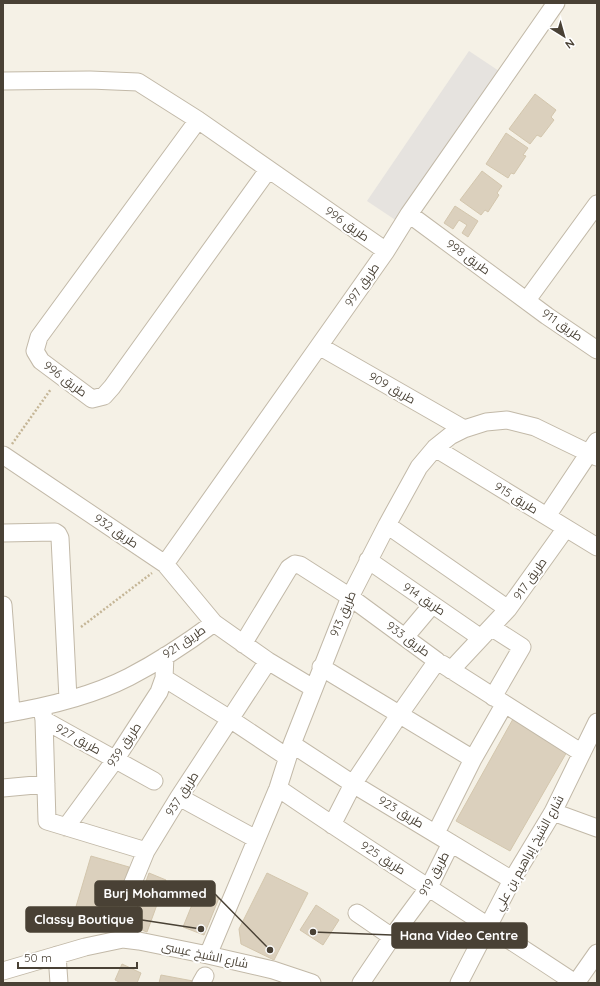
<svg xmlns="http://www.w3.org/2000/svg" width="600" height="986" font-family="Quicksand,Cairo,sans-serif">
  <rect width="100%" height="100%" fill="#f5f1e6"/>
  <path fill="#e6e3df" d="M 469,51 L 502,73 L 400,223 L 367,201 Z"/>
  <path fill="#dbd0bd" stroke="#d3c6ad" d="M 535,94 L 556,110 L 551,117 L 554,120 L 541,137 L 537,135 L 530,144 L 509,129 Z
    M 506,133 L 528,148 L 523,155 L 526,156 L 514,174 L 511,173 L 508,178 L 486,164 Z
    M 482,171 L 502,186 L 497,193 L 499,195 L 488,212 L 485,210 L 481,215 L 460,200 Z
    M 455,206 L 478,221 L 468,237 L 462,233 L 467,225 L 459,220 L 453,229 L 444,223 Z
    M 513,719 L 568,750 L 510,851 L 456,821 Z
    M 91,856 L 129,867 L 113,921 L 75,910 Z
    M 149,873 L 166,880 L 147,932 L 130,926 Z
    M 267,873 L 308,893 L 274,960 L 241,944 L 239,929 Z
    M 198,890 L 219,898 L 204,935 L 183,927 Z
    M 316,905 L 339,920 L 323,945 L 300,930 Z
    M 122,964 L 141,973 L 137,983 L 121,983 L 115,980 Z
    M 161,975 L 193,981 L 192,983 L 159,983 Z"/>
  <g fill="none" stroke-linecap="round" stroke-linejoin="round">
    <g stroke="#c2b9a8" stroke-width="19">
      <path id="minor" d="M 3,81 L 90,80 L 138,82 L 198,120 L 386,251
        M 198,120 L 39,337 L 35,351 L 41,361 L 92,399 L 104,396 L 112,387 L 268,170
        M 409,214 L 547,316 L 597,350
        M 527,300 L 597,204
        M 319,346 L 464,429
        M 435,448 L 597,547
        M 3,455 L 165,564 L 214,623
        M 547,516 L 597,441
        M 387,525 L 508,609
        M 3,533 L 55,532 L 58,534 L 60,538 L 68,699
        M 368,560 L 481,638
        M 165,564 L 319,346 L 386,251 L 409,214 L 556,3
        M 3,605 L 11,712
        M 491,627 L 522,647 L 493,697
        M 405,637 L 432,605
        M 243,644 L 289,568 L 295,564 L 300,565 L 350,597 L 437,661 L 399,715 L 353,784 L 332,825
        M 442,664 L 582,753
        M 321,667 L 473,759
        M 451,670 L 508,609 L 566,528
        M 164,678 L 230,719 L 287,757
        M 42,707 L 44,720 L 47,821 L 146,851
        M 3,714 C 46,707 90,697 129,677 C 158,662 187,643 214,623 L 268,661 L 313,688
        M 44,720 L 154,781
        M 292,744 L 353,784 L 512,880
        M 3,788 L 46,784
        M 278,788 C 375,855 476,917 575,983
        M 179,797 L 256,839
        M 553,812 L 597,828
        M 66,827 L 115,760 L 159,692 L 164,678 L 165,656
        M 436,833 L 473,759 L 504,705
        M 357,913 L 392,937
        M 123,939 L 132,885 L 146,851 L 179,797 L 268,661
        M 57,955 L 59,983
        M 208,955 L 278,788 L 292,744 L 350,597 L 387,525 L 419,467 L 435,448 L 450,436 L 464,429 L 486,422 L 507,420 L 535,427 L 597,457
        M 3,971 L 85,947 L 123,939 L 139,941 L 208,955 L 273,970 L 312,983
        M 201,983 L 205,976
        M 361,983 L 392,937 L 429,887 L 451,843
        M 459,983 L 512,880 L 553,812 L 597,722
        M 576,983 L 597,953"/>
    </g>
    <path stroke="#c5b697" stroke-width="2.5" stroke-dasharray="2 2" stroke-linecap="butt" d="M 12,444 L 51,389
      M 81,627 L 152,573"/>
    <use href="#minor" stroke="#fff" stroke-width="17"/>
  </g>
  <g text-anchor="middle" stroke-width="4" stroke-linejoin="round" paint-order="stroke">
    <g font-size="12" fill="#494135" stroke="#fff">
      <text transform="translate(347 224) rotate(35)" y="4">طريق 996</text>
      <text transform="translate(468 257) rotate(36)" y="4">طريق 998</text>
      <text transform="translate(362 285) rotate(-55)" y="4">طريق 997</text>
      <text transform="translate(562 325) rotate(35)" y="4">طريق 911</text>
      <text transform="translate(65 379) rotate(37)" y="4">طريق 996</text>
      <text transform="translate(392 388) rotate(30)" y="4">طريق 909</text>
      <text transform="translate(516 498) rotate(32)" y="4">طريق 915</text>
      <text transform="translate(116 531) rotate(34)" y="4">طريق 932</text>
      <text transform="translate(530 579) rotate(-55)" y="4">طريق 917</text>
      <text transform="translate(424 599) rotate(34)" y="4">طريق 914</text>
      <text transform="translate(343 614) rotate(-67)" y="4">طريق 913</text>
      <text transform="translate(408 639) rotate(36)" y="4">طريق 933</text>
      <text transform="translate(184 642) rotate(-34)" y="4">طريق 921</text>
      <text transform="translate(78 739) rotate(29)" y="4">طريق 927</text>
      <text transform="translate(124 745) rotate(-56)" y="4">طريق 939</text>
      <text transform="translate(182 794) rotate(-57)" y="4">طريق 937</text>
      <text transform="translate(401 812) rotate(31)" y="4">طريق 923</text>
      <text transform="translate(529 853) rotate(-61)" y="4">شارع الشيخ إبراهيم بن علي</text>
      <text transform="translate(383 858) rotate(33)" y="4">طريق 925</text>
      <text transform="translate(434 874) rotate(-61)" y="4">طريق 919</text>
      <text transform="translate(205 955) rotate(12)" y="4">شارع الشيخ عيسى</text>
    </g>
  </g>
  <path fill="none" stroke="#494135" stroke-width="1.5" d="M270 950L215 894M201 929L142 920M313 932L392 935"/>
  <g fill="#494135" stroke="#fff" stroke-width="1.5">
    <circle cx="270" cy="950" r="4"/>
    <circle cx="201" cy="929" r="4"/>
    <circle cx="313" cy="932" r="4"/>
  </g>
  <g fill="#494135" stroke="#494135" stroke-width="1.5">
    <rect x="95" y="881" width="120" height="25" rx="4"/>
    <rect x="26" y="907" width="116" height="25" rx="4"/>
    <rect x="392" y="923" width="135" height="25" rx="4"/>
  </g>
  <g font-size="13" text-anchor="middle" font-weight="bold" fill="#fff">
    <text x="155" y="898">Burj Mohammed</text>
    <text x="84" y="924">Classy Boutique</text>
    <text x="459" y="940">Hana Video Centre</text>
  </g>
  <rect width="600" height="986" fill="none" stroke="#494135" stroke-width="8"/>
  <g transform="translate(564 36) rotate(143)" stroke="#ffffff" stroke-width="3" paint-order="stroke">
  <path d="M0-3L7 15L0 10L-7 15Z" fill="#494135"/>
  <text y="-6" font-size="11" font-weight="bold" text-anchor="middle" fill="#494135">N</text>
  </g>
  <path d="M18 962v6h119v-6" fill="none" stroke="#494135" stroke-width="2"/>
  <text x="24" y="962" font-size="12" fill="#494135" stroke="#ffffff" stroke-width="3" paint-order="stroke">50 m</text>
</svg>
